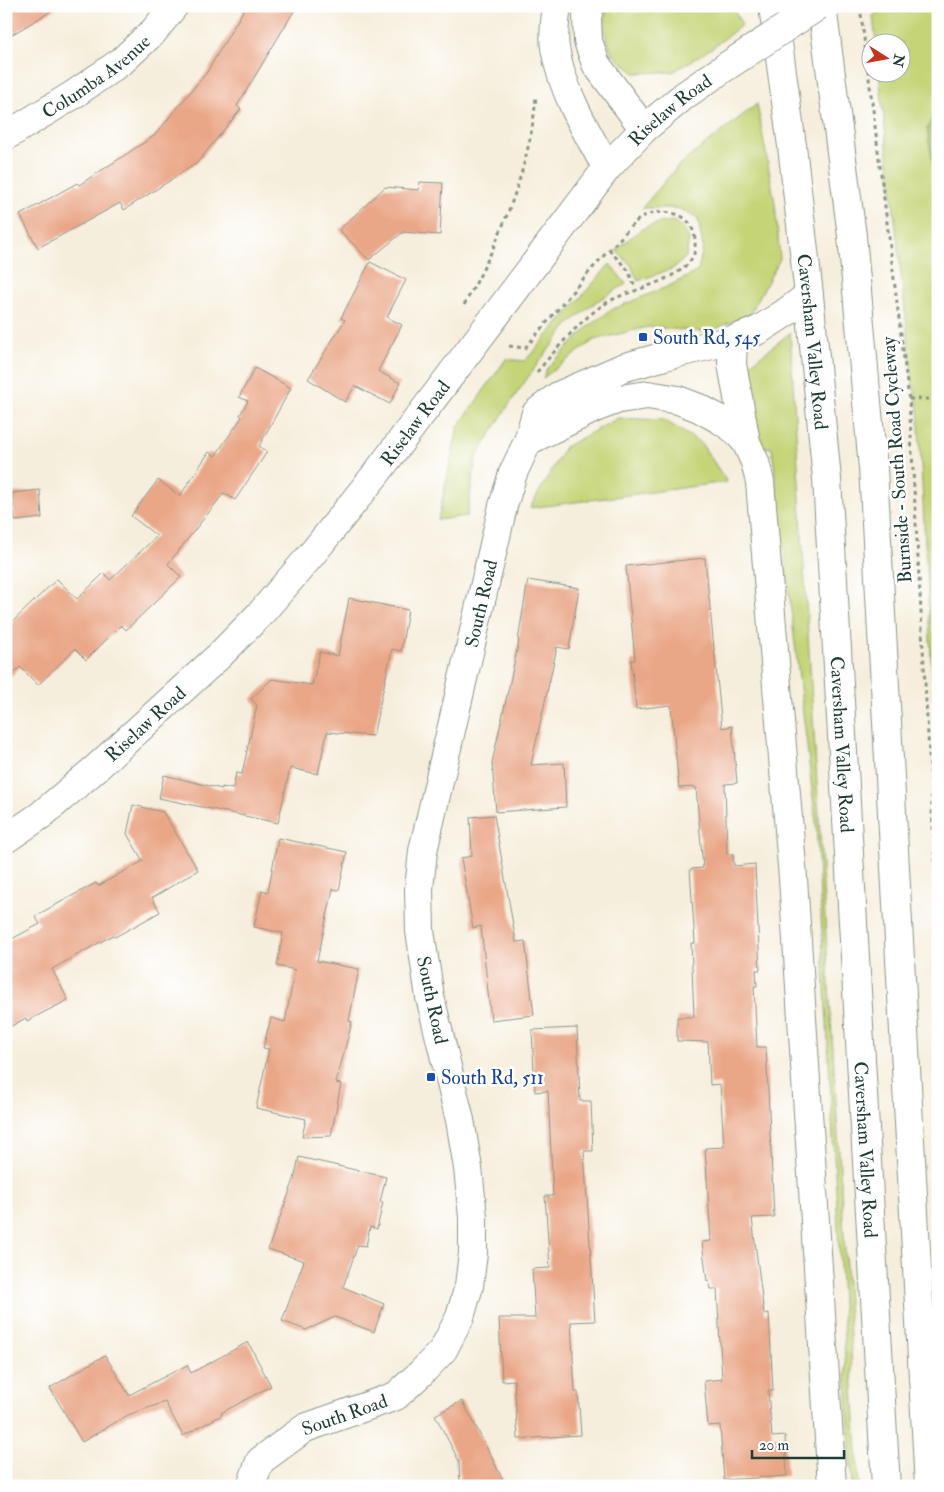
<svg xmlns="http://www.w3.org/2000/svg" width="944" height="1492" font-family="'IM FELL Double Pica',serif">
  <rect width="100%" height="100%" fill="#fff"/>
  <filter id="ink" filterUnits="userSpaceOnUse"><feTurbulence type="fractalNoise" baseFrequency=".02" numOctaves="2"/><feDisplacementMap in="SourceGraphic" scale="10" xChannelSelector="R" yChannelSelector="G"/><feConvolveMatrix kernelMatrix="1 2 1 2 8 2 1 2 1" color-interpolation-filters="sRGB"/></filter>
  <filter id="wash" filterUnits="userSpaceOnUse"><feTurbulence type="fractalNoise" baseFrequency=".0096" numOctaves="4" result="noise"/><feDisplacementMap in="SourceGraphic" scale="20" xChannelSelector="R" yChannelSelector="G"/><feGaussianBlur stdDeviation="1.12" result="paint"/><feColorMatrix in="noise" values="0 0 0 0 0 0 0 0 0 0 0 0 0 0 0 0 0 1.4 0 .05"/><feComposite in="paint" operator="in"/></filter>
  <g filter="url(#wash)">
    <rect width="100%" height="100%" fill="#f6eedc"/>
    <path fill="#c4d476" stroke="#728855" d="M 608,6 L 732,6 L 742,25 L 712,48 L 673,72 L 635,73 L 612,54 L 602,26 Z
      M 887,6 L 938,6 L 938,105 L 927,129 L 938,195 L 938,793 L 918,406 L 913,384 L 879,73 L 902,72 L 902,42 L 876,42 L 873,16 Z
      M 757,104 L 775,203 L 780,259 L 750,314 L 708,332 L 648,327 L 594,340 L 543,378 L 547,368 L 589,326 L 613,309 L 669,286 L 698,271 L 703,247 L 698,219 L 678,208 L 642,208 L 679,165 Z
      M 673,221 L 683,227 L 689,239 L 686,257 L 674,268 L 638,281 L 631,265 L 616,251 C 636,232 644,224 673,221 Z
      M 610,264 L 626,284 L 597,301 L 569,324 L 538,363 L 506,409 L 476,458 L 467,516 L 438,520 L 458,427 L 506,359 L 525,361 Z
      M 790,333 L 859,1486 L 852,1486 L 816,823 L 772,448 L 761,447 L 744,377 L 749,365 Z
      M 618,418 L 664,420 L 701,443 L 727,482 L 530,508 L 565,447 Z"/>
    <path fill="#9bb667" stroke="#5d7a4e" d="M 938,105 L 938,195 L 927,129 Z"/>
    <g id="blocks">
      <path fill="#eaa788" d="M 6,6 L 60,6 L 6,38 Z
        M 246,6 L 297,6 L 237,106 L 241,109 L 197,163 L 124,210 L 120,203 L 38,248 L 20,215 L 77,183 L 79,185 L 154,136 L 207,72 Z
        M 420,182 L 443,183 L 440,235 L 403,232 L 369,260 L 339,230 L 385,187 L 419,190 Z
        M 370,262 L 406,280 L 387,317 L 402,325 L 378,371 L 400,383 L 390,404 L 355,386 L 345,402 L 308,379 L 345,320 L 341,318 Z
        M 255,368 L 291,388 L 259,446 L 267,452 L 235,500 L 224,493 L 168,564 L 181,577 L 126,630 L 121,625 L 86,660 L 75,649 L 38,685 L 20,667 L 6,681 L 6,628 L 57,579 L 77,599 L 104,573 L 110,580 L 157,536 L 131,516 L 158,480 L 180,496 L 209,452 L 215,456 L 242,417 L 240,415 L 248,401 L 239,397 Z
        M 40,490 L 42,518 L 15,521 L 12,493 Z
        M 705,558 L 722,728 L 732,726 L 737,783 L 725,784 L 727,854 L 733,854 L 734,866 L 755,864 L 760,970 L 756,970 L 757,986 L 754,986 L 757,1047 L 766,1047 L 774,1217 L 752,1218 L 764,1314 L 769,1313 L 773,1391 L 768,1391 L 772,1437 L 785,1436 L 787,1476 L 724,1480 L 720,1425 L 708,1426 L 704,1381 L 722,1379 L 717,1289 L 711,1289 L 709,1280 L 707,1281 L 702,1242 L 711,1241 L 705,1148 L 724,1147 L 720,1084 L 710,1085 L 708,1042 L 677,1041 L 677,1017 L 694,1017 L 691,943 L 695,943 L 690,869 L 703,868 L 696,787 L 679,788 L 671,705 L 636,709 L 631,660 L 635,660 L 626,566 Z
        M 528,580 L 579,588 L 569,649 L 557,647 L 531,765 L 564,763 L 566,807 L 496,812 L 492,763 L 519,641 L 518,640 Z
        M 349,598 L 408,610 L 401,651 L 392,649 L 373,736 L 327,732 L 318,774 L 290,768 L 278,823 L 159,798 L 164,775 L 222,789 L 222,787 L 233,789 L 236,773 L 242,774 L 257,705 L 251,699 L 272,679 L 312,685 L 320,652 L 338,656 Z
        M 133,805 L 163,812 L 198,870 L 152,898 L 160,912 L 115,937 L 113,935 L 52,969 L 68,1000 L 27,1021 L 26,1018 L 6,1029 L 6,942 L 40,924 L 35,916 L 96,883 L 98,886 L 143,861 L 127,834 Z
        M 494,815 L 516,942 L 525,941 L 534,1015 L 491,1020 L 481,926 L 473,928 L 461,858 L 472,856 L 470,817 Z
        M 278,838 L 347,852 L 339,890 L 333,889 L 317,961 L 359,969 L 349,1021 L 352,1022 L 336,1083 L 341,1084 L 331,1136 L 302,1137 L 306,1119 L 256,1108 L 269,1049 L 263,1048 L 271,1018 L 285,1022 L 295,970 L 277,966 L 283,933 L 254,927 L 262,890 L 268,892 Z
        M 577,1028 L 580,1101 L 591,1101 L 593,1151 L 584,1151 L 595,1321 L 571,1322 L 575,1392 L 578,1392 L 581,1435 L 518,1439 L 514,1380 L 502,1381 L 499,1318 L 535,1318 L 532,1269 L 550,1268 L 545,1196 L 553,1196 L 548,1091 L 535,1092 L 532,1030 Z
        M 299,1157 L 386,1177 L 380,1202 L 383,1202 L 377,1229 L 370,1227 L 366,1246 L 358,1245 L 343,1287 L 384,1304 L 374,1332 L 335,1317 L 306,1330 L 282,1321 L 304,1261 L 268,1249 L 294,1180 Z
        M 248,1342 L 271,1386 L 221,1413 L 222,1415 L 183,1436 L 165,1402 L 128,1415 L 82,1442 L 50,1388 L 105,1355 L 129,1395 L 187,1365 L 191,1373 Z
        M 462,1401 L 471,1417 L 506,1486 L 460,1486 L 459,1461 L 435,1415 Z"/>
    </g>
  </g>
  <g filter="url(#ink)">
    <use href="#blocks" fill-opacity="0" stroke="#8a9688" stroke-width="1"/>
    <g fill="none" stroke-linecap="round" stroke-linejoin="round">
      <g stroke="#8a9688" stroke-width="30">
        <g id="minor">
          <path id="s1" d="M 6,136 L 73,95 L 122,61 L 154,31 L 174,6"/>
          <path id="s2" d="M 251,1486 L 260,1461 L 305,1428 L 396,1396 L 421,1373 L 443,1350 L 460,1317 L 469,1286 L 473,1253 L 473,1217 L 468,1168 L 460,1120 L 430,997 L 420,931 L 419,889 L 423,851 L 503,506 L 513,473 L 528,441 L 595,408 L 619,399 L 648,395 L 678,400 L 699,408 L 719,419 L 735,430 L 746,442 L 755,462 L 760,482 L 793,878 L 832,1486"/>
        </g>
      </g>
      <g stroke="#8a9688" stroke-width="30">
        <g id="major">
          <path id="s3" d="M 6,839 L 41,815 L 94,770 L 219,656 L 262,612 L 312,554 L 376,474 L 607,168 L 644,129 L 685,95 L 727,66"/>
        </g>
      </g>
      <g stroke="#8a9688" stroke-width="30">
        <g id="highway">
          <path d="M 557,6 C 555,20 553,35 555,48 C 562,91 586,131 607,168"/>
          <path d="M 590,6 L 587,17 L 588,41 L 596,64 L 644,129"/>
          <path id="s4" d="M 773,6 L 792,146 L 809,295 L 827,479 L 886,1486"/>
          <path d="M 822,6 L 852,236 L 873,468 L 929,1486"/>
          <path d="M 733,340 L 732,364 L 746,442"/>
          <path d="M 528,441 L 536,413 L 558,396 L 622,368 L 665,356 L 733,340 L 759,330 L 785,313 L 809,295"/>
        </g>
      </g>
      <path stroke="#8a9688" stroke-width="3" stroke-dasharray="4 4" stroke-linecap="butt" d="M 860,6 L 909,399 L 938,914
        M 609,250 L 628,270 L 636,289
        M 464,305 C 499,243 531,167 536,95
        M 509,346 L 525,348 C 556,313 584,275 617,242 C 625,233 633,222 644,216 C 654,211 671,211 681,216 C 693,223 696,235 695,248 C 694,276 638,288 616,298 C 586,311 558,348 536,373
        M 909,399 L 938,399"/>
      <use href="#minor" stroke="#fff" stroke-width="28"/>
      <use href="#major" stroke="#fff" stroke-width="28"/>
      <use href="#highway" stroke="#fff" stroke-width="28"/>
      <g stroke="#8a9688" stroke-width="30" stroke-linecap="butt">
        <path id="major-bridge" d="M 727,66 L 818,6"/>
      </g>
      <use href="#major-bridge" stroke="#fff" stroke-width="28"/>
    </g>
  </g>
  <g fill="#1a4fb4" stroke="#fff" stroke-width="2">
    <rect x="638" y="332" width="10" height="10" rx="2.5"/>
    <rect x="426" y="1072" width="10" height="10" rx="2.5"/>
  </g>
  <g text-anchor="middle" stroke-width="5" stroke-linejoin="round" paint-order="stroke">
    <g font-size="19" fill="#1f3d34" stroke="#fff">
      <text dy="7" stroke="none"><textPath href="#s1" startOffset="108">Columba Avenue</textPath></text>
      <text dy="7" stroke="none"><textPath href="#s3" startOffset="991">Riselaw Road</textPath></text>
      <text dy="7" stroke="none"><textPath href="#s4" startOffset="338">Caversham Valley Road</textPath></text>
      <text dy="7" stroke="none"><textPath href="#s3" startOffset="586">Riselaw Road</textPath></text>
      <text transform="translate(896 460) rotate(-94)" y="7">Burnside - South Road Cycleway</text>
      <text dy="7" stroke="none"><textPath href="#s2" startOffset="1009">South Road</textPath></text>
      <text dy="7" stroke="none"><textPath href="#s3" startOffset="181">Riselaw Road</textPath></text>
      <text dy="7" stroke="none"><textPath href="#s4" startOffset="742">Caversham Valley Road</textPath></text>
      <text transform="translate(433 1000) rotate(78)" y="7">South Road</text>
      <text dy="7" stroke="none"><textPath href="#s4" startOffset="1148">Caversham Valley Road</textPath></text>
      <text dy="7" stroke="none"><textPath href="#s2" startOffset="124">South Road</textPath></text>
    </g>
    <g font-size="19" fill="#164399" stroke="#fff" text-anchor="start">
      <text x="653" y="344">South Rd, 545</text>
      <text x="441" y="1084">South Rd, 511</text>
    </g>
  </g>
  <rect width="944" height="1492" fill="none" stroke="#fff" stroke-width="25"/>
  <g transform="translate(886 58) rotate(101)"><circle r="24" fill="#ffffff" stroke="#a5b1ae"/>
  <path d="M0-4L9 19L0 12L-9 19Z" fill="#c8321e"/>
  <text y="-8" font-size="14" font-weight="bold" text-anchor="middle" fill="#1f3d34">N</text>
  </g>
  <path d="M752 1450v8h92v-8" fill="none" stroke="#1f3d34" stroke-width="2.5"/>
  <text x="759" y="1450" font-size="15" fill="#1f3d34" stroke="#ffffff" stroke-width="4" paint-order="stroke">20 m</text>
</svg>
